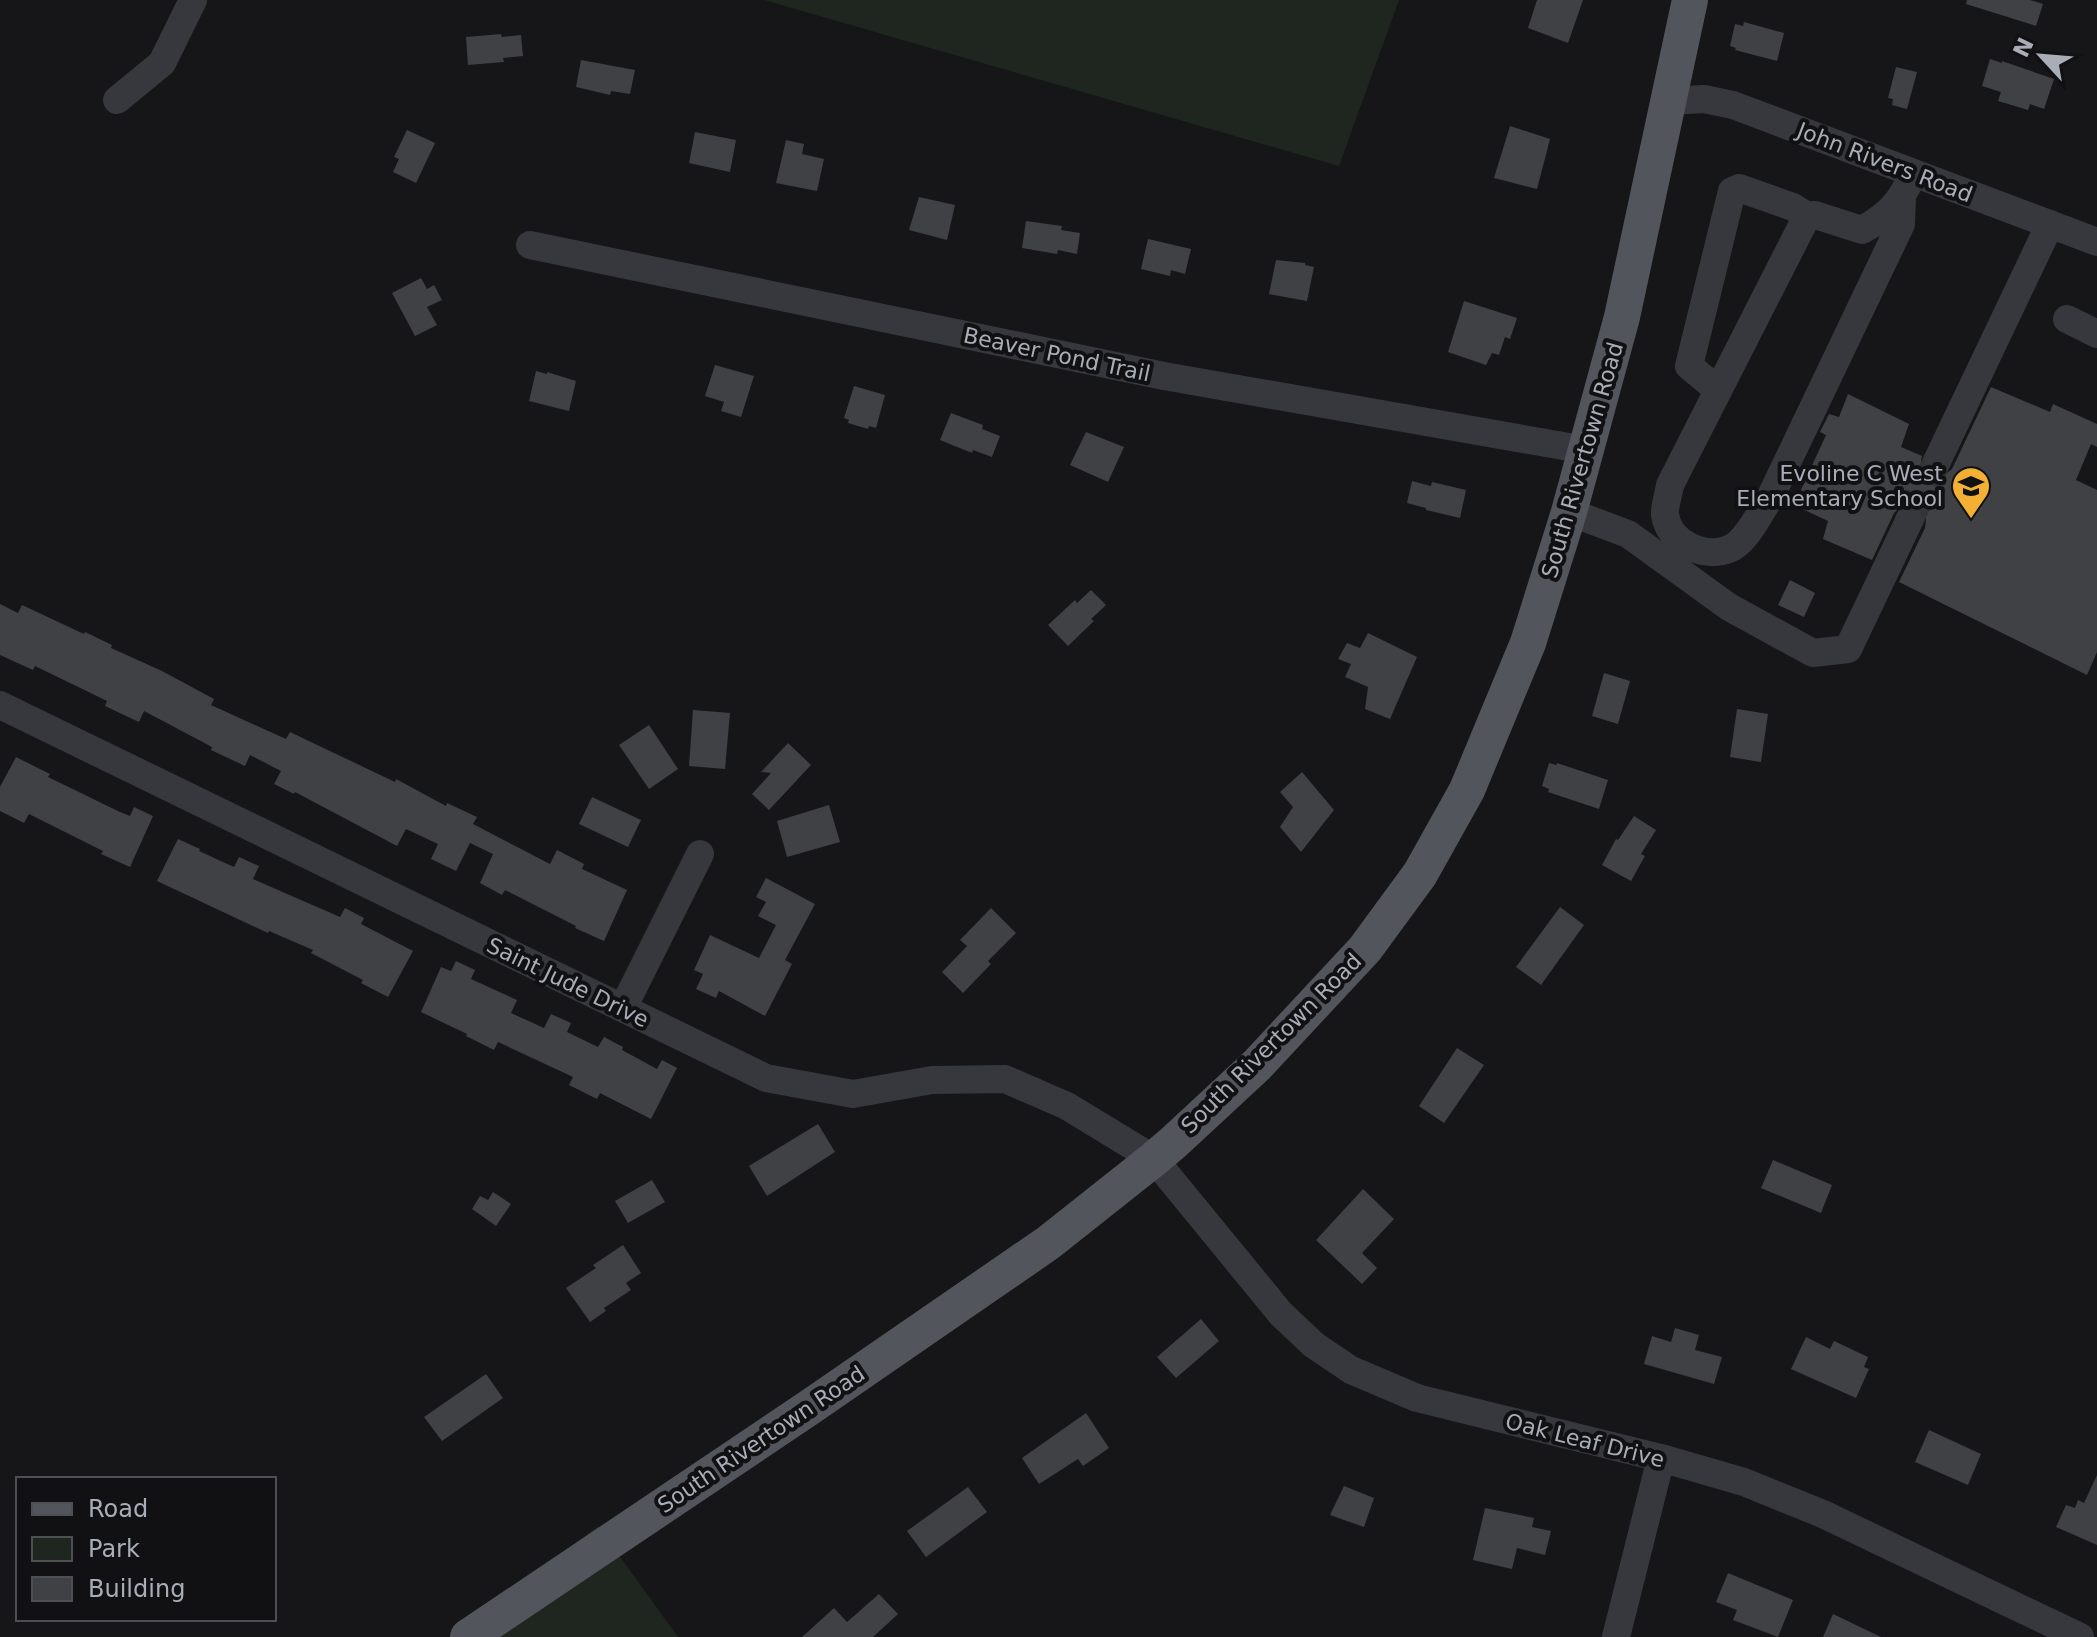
<svg xmlns="http://www.w3.org/2000/svg" width="2097" height="1637" font-family="'DejaVu Sans',sans-serif">
  <rect width="100%" height="100%" fill="#161618"/>
  <path fill="#1e261f" d="M 764,0 L 1399,0 L 1339,166 Z
    M 598,1526 L 678,1637 L 458,1637 Z"/>
  <path fill="#404145" d="M 1537,0 L 1583,0 L 1568,43 L 1528,28 Z
    M 1967,0 L 2030,0 L 2043,4 L 2036,26 L 1966,4 Z
    M 1744,22 L 1784,33 L 1777,61 L 1735,50 L 1736,48 L 1730,46 L 1735,24 L 1743,26 Z
    M 501,34 L 502,37 L 521,35 L 523,56 L 503,58 L 504,62 L 468,65 L 466,37 Z
    M 1990,59 L 2002,63 L 2002,61 L 2054,79 L 2044,109 L 2030,104 L 2028,110 L 1998,101 L 2001,92 L 1982,86 Z
    M 581,60 L 635,70 L 630,94 L 611,91 L 610,95 L 576,87 Z
    M 1896,67 L 1917,72 L 1907,109 L 1892,105 L 1893,99 L 1888,98 Z
    M 1510,126 L 1550,139 L 1537,189 L 1494,178 Z
    M 407,130 L 435,143 L 416,183 L 393,172 L 399,159 L 394,157 Z
    M 695,132 L 736,140 L 730,172 L 689,163 Z
    M 786,140 L 804,144 L 802,154 L 824,159 L 817,191 L 776,183 Z
    M 919,197 L 955,205 L 947,240 L 909,230 Z
    M 1026,221 L 1062,226 L 1061,230 L 1080,233 L 1077,254 L 1058,250 L 1057,254 L 1022,248 Z
    M 1148,239 L 1191,249 L 1185,274 L 1171,270 L 1170,276 L 1141,269 Z
    M 1276,260 L 1305,263 L 1305,265 L 1314,267 L 1307,301 L 1269,294 Z
    M 421,278 L 427,289 L 434,285 L 442,300 L 427,307 L 437,325 L 415,336 L 392,293 Z
    M 1464,301 L 1517,318 L 1510,339 L 1505,337 L 1499,355 L 1492,353 L 1486,365 L 1448,352 Z
    M 715,365 L 754,376 L 741,417 L 721,411 L 724,402 L 705,396 Z
    M 536,371 L 547,374 L 547,372 L 576,381 L 569,411 L 529,401 Z
    M 854,386 L 885,395 L 876,428 L 869,426 L 868,429 L 848,423 L 849,420 L 844,418 Z
    M 1991,387 L 2050,412 L 2053,404 L 2097,424 L 2097,447 L 2091,444 L 2076,480 L 2097,490 L 2097,652 L 2087,675 L 1899,582 L 1925,528 L 1926,519 L 1923,512 L 1917,506 L 1907,504 L 1900,507 L 1894,513 L 1872,560 L 1823,539 L 1828,521 L 1794,505 L 1826,435 L 1820,432 L 1829,414 L 1839,417 L 1848,394 L 1909,424 L 1901,447 L 1922,456 L 1921,461 L 1925,469 L 1930,474 L 1939,476 L 1947,473 L 1952,469 Z
    M 951,413 L 983,425 L 982,429 L 1000,436 L 992,457 L 973,450 L 972,453 L 940,440 Z
    M 1086,432 L 1124,447 L 1108,482 L 1070,465 Z
    M 1412,481 L 1431,486 L 1432,482 L 1466,490 L 1460,518 L 1426,510 L 1426,508 L 1407,503 Z
    M 1790,580 L 1815,593 L 1804,617 L 1778,605 Z
    M 1091,590 L 1106,605 L 1091,619 L 1094,621 L 1068,646 L 1048,625 L 1075,600 L 1077,603 Z
    M 0,604 L 18,613 L 22,605 L 84,634 L 85,632 L 112,645 L 111,648 L 162,671 L 214,699 L 211,705 L 286,739 L 290,732 L 395,782 L 396,779 L 446,806 L 447,803 L 477,817 L 473,824 L 550,864 L 557,850 L 584,864 L 582,869 L 627,890 L 604,941 L 575,928 L 576,926 L 505,890 L 502,895 L 480,883 L 493,854 L 470,843 L 456,871 L 431,859 L 438,844 L 406,829 L 397,846 L 295,792 L 294,794 L 274,784 L 281,771 L 250,755 L 245,766 L 211,750 L 212,747 L 144,711 L 139,722 L 105,706 L 107,701 L 35,666 L 33,670 L 0,655 Z
    M 1368,633 L 1417,657 L 1390,719 L 1365,709 L 1368,687 L 1345,677 L 1351,664 L 1338,659 L 1347,643 L 1360,648 Z
    M 1604,673 L 1630,681 L 1618,724 L 1592,716 Z
    M 1737,709 L 1768,714 L 1761,762 L 1730,757 Z
    M 693,710 L 730,713 L 725,769 L 689,766 Z
    M 649,725 L 678,769 L 649,789 L 619,745 Z
    M 788,743 L 811,765 L 769,810 L 752,794 L 771,773 L 761,772 Z
    M 16,757 L 50,774 L 48,777 L 120,812 L 130,816 L 134,807 L 153,816 L 130,867 L 101,854 L 103,851 L 29,814 L 24,823 L 0,811 L 0,787 Z
    M 1549,763 L 1556,765 L 1557,763 L 1608,780 L 1599,809 L 1548,792 L 1549,789 L 1542,786 Z
    M 1302,772 L 1334,810 L 1301,852 L 1280,827 L 1293,807 L 1280,792 Z
    M 592,797 L 641,820 L 628,847 L 579,824 Z
    M 829,805 L 840,842 L 787,857 L 777,821 Z
    M 1634,816 L 1656,830 L 1641,854 L 1645,856 L 1631,881 L 1602,865 L 1616,839 L 1618,840 Z
    M 178,839 L 200,849 L 199,851 L 234,867 L 239,857 L 259,866 L 253,879 L 340,917 L 345,908 L 364,918 L 361,924 L 413,951 L 388,997 L 361,983 L 363,980 L 311,953 L 313,950 L 269,931 L 268,933 L 157,881 Z
    M 766,878 L 815,904 L 785,960 L 792,964 L 765,1016 L 719,991 L 716,998 L 696,989 L 703,974 L 694,970 L 710,935 L 759,958 L 776,925 L 758,916 L 766,902 L 756,897 Z
    M 1560,907 L 1584,925 L 1541,985 L 1516,967 Z
    M 991,908 L 1016,933 L 988,961 L 991,964 L 963,993 L 942,972 L 967,946 L 960,940 Z
    M 456,961 L 475,970 L 471,979 L 517,1000 L 511,1013 L 544,1028 L 551,1014 L 571,1023 L 567,1032 L 598,1047 L 604,1037 L 623,1047 L 622,1050 L 657,1069 L 662,1060 L 677,1068 L 651,1119 L 600,1093 L 597,1099 L 569,1085 L 573,1077 L 498,1042 L 494,1050 L 466,1036 L 467,1034 L 421,1012 L 441,967 L 451,971 Z
    M 1457,1048 L 1484,1065 L 1444,1123 L 1419,1106 Z
    M 818,1124 L 835,1152 L 767,1196 L 749,1166 Z
    M 1773,1160 L 1832,1185 L 1821,1213 L 1761,1188 Z
    M 652,1180 L 665,1202 L 628,1223 L 615,1201 Z
    M 1363,1189 L 1394,1219 L 1362,1253 L 1377,1268 L 1362,1284 L 1316,1240 Z
    M 493,1192 L 511,1204 L 496,1226 L 472,1209 L 480,1196 L 488,1200 Z
    M 623,1245 L 641,1273 L 626,1283 L 631,1290 L 604,1308 L 606,1311 L 590,1322 L 566,1288 L 596,1268 L 593,1265 Z
    M 1201,1319 L 1219,1341 L 1176,1378 L 1157,1357 Z
    M 1675,1328 L 1699,1335 L 1695,1350 L 1722,1357 L 1714,1384 L 1644,1364 L 1652,1336 L 1671,1342 Z
    M 1806,1337 L 1830,1349 L 1834,1341 L 1868,1357 L 1864,1367 L 1869,1369 L 1856,1398 L 1791,1369 Z
    M 486,1374 L 503,1398 L 442,1441 L 424,1417 Z
    M 1086,1413 L 1109,1448 L 1083,1466 L 1078,1459 L 1039,1484 L 1022,1458 Z
    M 1929,1430 L 1981,1454 L 1968,1485 L 1915,1462 Z
    M 2097,1475 L 2097,1545 L 2056,1527 L 2066,1505 L 2075,1508 L 2078,1500 L 2084,1503 Z
    M 1344,1486 L 1374,1498 L 1364,1527 L 1330,1515 Z
    M 968,1487 L 987,1512 L 926,1557 L 907,1531 Z
    M 1485,1508 L 1534,1518 L 1532,1527 L 1551,1531 L 1545,1555 L 1517,1548 L 1512,1569 L 1473,1560 Z
    M 1728,1573 L 1793,1600 L 1778,1637 L 1733,1620 L 1737,1610 L 1716,1602 Z
    M 879,1594 L 898,1614 L 873,1637 L 802,1637 L 834,1608 L 847,1622 Z
    M 1833,1614 L 1881,1637 L 1823,1637 Z"/>
  <g fill="none" stroke-linecap="round" stroke-linejoin="round">
    <path stroke="#333438" stroke-width="28" stroke-dasharray="28 14" stroke-linecap="butt" d="M 1909,521 L 1938,459"/>
    <path stroke="#37383d" stroke-width="28" d="M 117,100 L 162,63 L 193,0
      M 1669,101 L 1704,99 L 1733,105 L 2097,242
      M 1902,197 L 1901,224 L 1771,496 C 1761,511 1746,543 1729,549 C 1704,559 1669,543 1665,515 C 1664,507 1669,493 1670,485 L 1807,216 L 1815,215 L 1862,230 C 1891,214 1900,202 1914,173
      M 530,245 L 1164,376 L 1586,450
      M 2067,319 L 2097,334
      M 1718,390 L 1689,366 L 1732,191 L 1739,188 L 1793,207 L 1807,216
      M 1938,459 L 2050,224
      M 1569,512 L 1628,534 L 1729,607 L 1813,653 L 1848,649 L 1909,521
      M 0,705 L 766,1078 L 853,1094 L 932,1080 L 1005,1079 L 1067,1106 L 1154,1159 L 1281,1314 L 1314,1345 L 1351,1370 L 1417,1398 L 1661,1458 L 1744,1482 L 1823,1514 L 2080,1637
      M 623,1008 L 700,854
      M 1616,1637 L 1661,1458"/>
    <path stroke="#53555c" stroke-width="36" d="M 468,1637 L 810,1407 L 1048,1243 L 1154,1159 L 1174,1142 L 1257,1065 L 1365,949 L 1420,874 L 1467,790 L 1528,643 L 1569,512 L 1622,317 L 1690,0"/>
  </g>
  <defs>
    <g id="school-pin" transform="scale(2)"><path d="M0 17L-7.5 6A9.5 9.5 0 1 1 7.5 6Z" fill="#f2b134" stroke="#111113"/><path d="M0-5L7-2L0 1L-7-2ZM-4 1L0 2.5L4 1V4Q0 6-4 4Z" fill="#111"/></g>
  </defs>
  <g fill-rule="evenodd">
    <use href="#school-pin" x="1971" y="486"/>
  </g>
  <g text-anchor="middle" stroke-width="8" stroke-linejoin="round" paint-order="stroke">
    <g font-size="22" fill="#a8adb8" stroke="#111113">
      <text transform="translate(1885 162) rotate(21)" y="8">John Rivers Road</text>
      <text transform="translate(1057 354) rotate(12)" y="8">Beaver Pond Trail</text>
      <text transform="translate(1582 460) rotate(-74)" y="8">South Rivertown Road</text>
      <text transform="translate(568 982) rotate(26)" y="8">Saint Jude Drive</text>
      <text transform="translate(1271 1043) rotate(-45)" y="8">South Rivertown Road</text>
      <text transform="translate(761 1439) rotate(-34)" y="8">South Rivertown Road</text>
      <text transform="translate(1585 1440) rotate(14)" y="8">Oak Leaf Drive</text>
    </g>
    <g font-size="22" fill="#a8adb8" stroke="#111113" text-anchor="end">
      <text x="1943" y="481">Evoline C West<tspan x="1943" dy="25">Elementary School</tspan></text>
    </g>
  </g>
  <rect x="16" y="1477" width="260" height="144" fill="#111113" stroke="#4d4f55" stroke-width="2"/>
  <rect x="32" y="1503" width="40" height="12" fill="#53555c" stroke="#4d4f55" stroke-width="2"/>
  <text x="88" y="1517" font-size="24" fill="#a8adb8">Road</text>
  <rect x="32" y="1537" width="40" height="24" fill="#1e261f" stroke="#4d4f55" stroke-width="2"/>
  <text x="88" y="1557" font-size="24" fill="#a8adb8">Park</text>
  <rect x="32" y="1577" width="40" height="24" fill="#404145" stroke="#4d4f55" stroke-width="2"/>
  <text x="88" y="1597" font-size="24" fill="#a8adb8">Building</text>
  <g transform="translate(2041 56) rotate(296)" stroke="#111113" stroke-width="6" paint-order="stroke">
  <path d="M0-6L14 30L0 20L-14 30Z" fill="#a8adb8"/>
  <text y="-12" font-size="22" font-weight="bold" text-anchor="middle" fill="#a8adb8">N</text>
  </g>
</svg>
